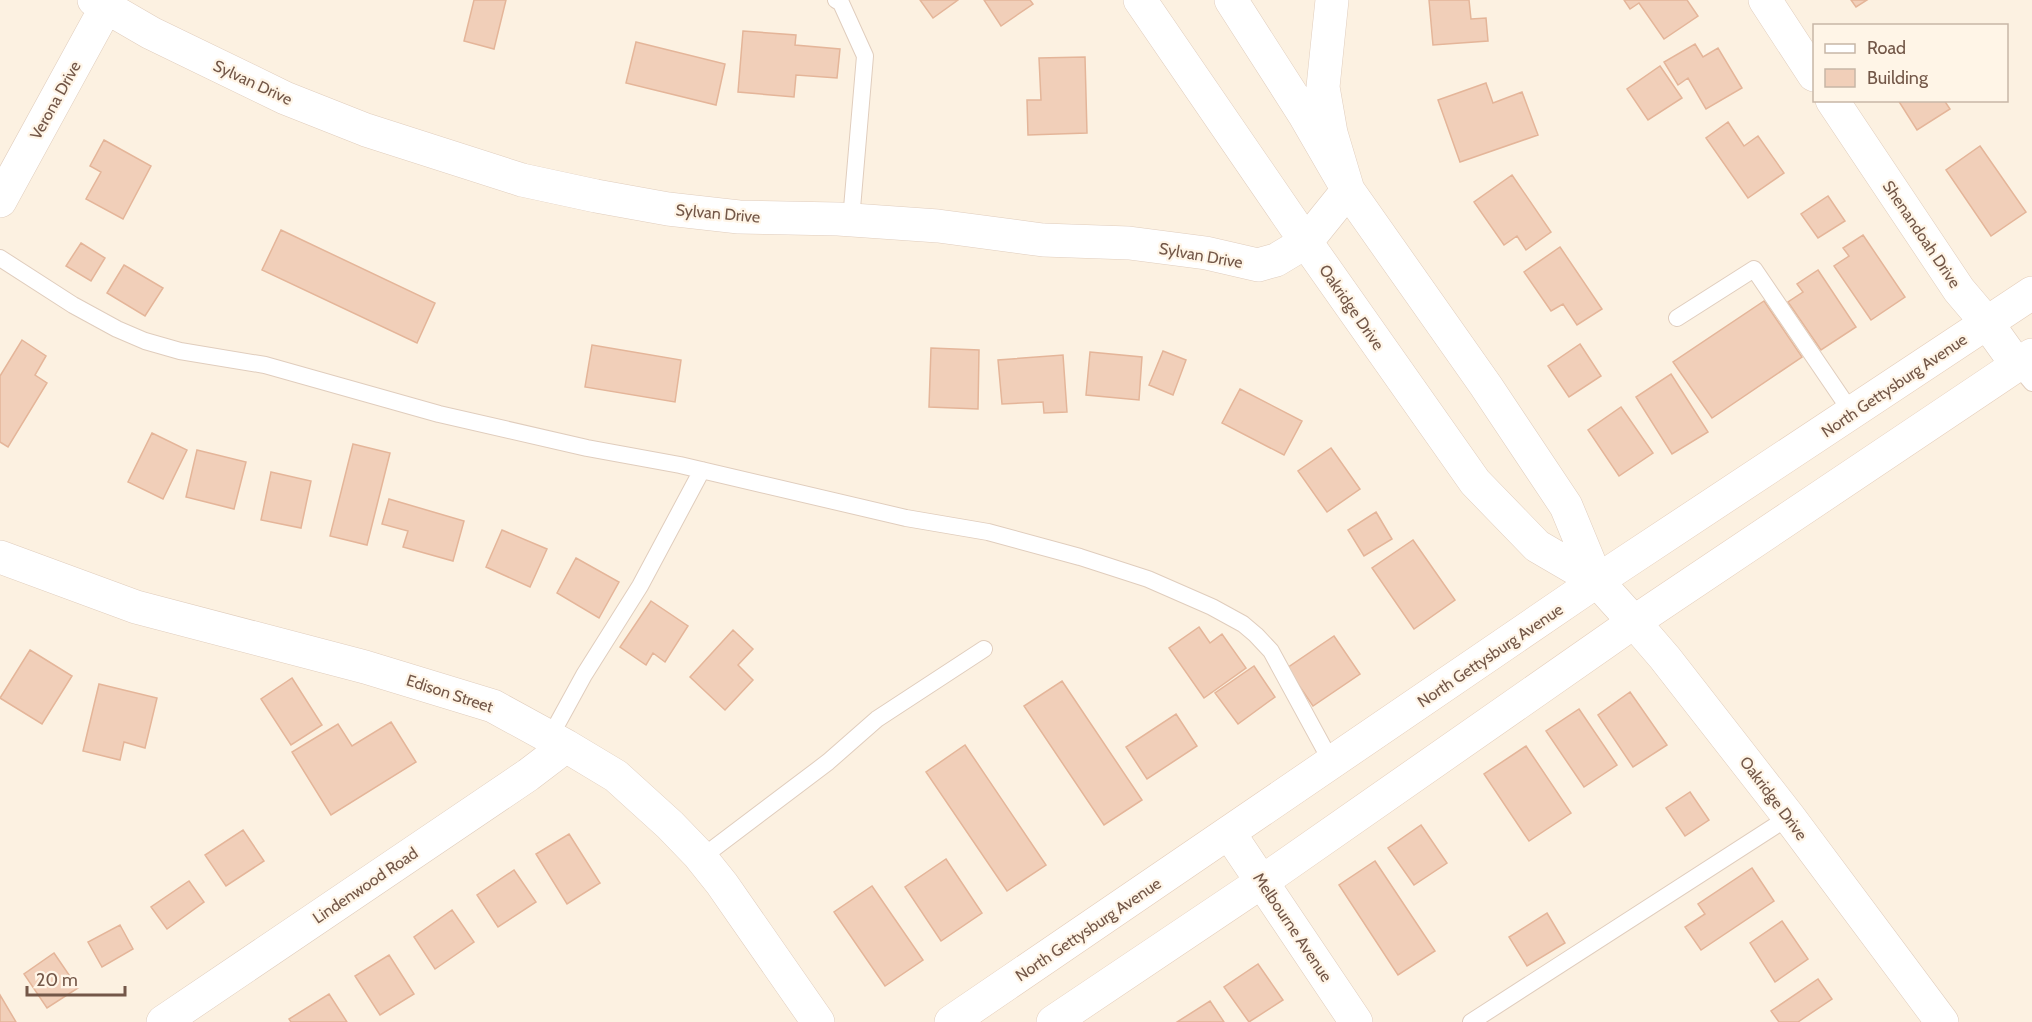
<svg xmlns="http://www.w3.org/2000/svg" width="2032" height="1022" font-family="Cabin,sans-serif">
  <rect width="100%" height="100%" fill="#fcf1e1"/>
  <path fill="#f1cfb9" stroke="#e4b599" stroke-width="1.5" d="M 474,0 L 506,0 L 494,49 L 464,41 Z
    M 920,0 L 958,0 L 933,18 Z
    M 984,0 L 1030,0 L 1033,4 L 1001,26 Z
    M 1429,0 L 1469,0 L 1471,19 L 1486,18 L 1488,41 L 1433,45 Z
    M 1624,0 L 1687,0 L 1698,16 L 1664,39 L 1639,3 L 1630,9 Z
    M 1851,0 L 1867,0 L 1856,7 Z
    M 743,31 L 796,35 L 795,45 L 840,49 L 837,78 L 796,75 L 794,97 L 738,92 Z
    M 636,42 L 725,64 L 716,105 L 626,83 Z
    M 1695,44 L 1703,57 L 1718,48 L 1742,88 L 1706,109 L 1688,78 L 1678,85 L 1664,62 Z
    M 1085,57 L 1087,133 L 1028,135 L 1027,100 L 1041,100 L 1039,58 Z
    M 1660,66 L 1682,98 L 1648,120 L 1627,89 Z
    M 1486,83 L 1493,103 L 1522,92 L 1538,135 L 1460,162 L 1438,100 Z
    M 1898,100 L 1944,100 L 1950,109 L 1917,130 Z
    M 1728,122 L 1744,146 L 1758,136 L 1784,173 L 1748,198 L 1706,138 Z
    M 104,140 L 151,166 L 123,219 L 86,199 L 101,172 L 90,166 Z
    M 1980,146 L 2026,212 L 1991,236 L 1946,170 Z
    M 1512,175 L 1551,232 L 1526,250 L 1517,236 L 1504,245 L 1474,202 Z
    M 1828,196 L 1845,221 L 1818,238 L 1801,214 Z
    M 281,230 L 435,303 L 417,343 L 262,270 Z
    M 1863,235 L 1905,297 L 1871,320 L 1834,266 L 1849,256 L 1843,248 Z
    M 81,243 L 105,258 L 91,281 L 66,266 Z
    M 1560,247 L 1602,309 L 1577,325 L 1563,304 L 1551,311 L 1524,272 Z
    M 124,265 L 163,288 L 145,316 L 107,293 Z
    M 1818,270 L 1856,327 L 1821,350 L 1788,302 L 1803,292 L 1797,284 Z
    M 1764,301 L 1802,357 L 1712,418 L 1673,362 Z
    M 22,340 L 46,356 L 35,375 L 47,383 L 8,447 L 0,442 L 0,376 Z
    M 1580,344 L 1601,376 L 1569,397 L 1548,366 Z
    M 592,345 L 681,360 L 675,402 L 585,387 Z
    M 931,348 L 979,350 L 978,409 L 929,407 Z
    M 1163,351 L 1186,360 L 1173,395 L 1149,385 Z
    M 1090,352 L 1142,357 L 1139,400 L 1086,395 Z
    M 1063,355 L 1067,412 L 1044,413 L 1043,402 L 1002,404 L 998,360 Z
    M 1671,374 L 1708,432 L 1672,454 L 1636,397 Z
    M 1240,389 L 1302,421 L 1284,455 L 1222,423 Z
    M 1621,407 L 1653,453 L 1619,476 L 1588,430 Z
    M 152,433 L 187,450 L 163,499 L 128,482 Z
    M 353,444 L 390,453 L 367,545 L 330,536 Z
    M 1331,448 L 1360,489 L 1327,512 L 1298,471 Z
    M 197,450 L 246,462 L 234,509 L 186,497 Z
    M 271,472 L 311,481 L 301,528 L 261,520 Z
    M 389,499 L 464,521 L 453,561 L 403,547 L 408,531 L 382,524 Z
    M 1376,512 L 1392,539 L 1364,556 L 1348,530 Z
    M 502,530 L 547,549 L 530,587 L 486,567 Z
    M 1413,540 L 1455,600 L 1414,629 L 1372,568 Z
    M 576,558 L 619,582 L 599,618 L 557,593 Z
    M 651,601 L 688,626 L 665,662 L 653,653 L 646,665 L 620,647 Z
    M 1199,627 L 1210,643 L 1222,634 L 1246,668 L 1204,698 L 1169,648 Z
    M 733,630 L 753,649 L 738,665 L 753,680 L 725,710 L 690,677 Z
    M 1334,636 L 1360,674 L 1313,706 L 1287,668 Z
    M 30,650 L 72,676 L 42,724 L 0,698 Z
    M 1254,666 L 1275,697 L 1238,724 L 1215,693 Z
    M 292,678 L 322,725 L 291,745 L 261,699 Z
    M 1062,681 L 1142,800 L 1104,825 L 1024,706 Z
    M 99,684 L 157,698 L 145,748 L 124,742 L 120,760 L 83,751 Z
    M 1630,692 L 1667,745 L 1633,767 L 1598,715 Z
    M 1579,709 L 1617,765 L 1584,787 L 1546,731 Z
    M 1176,714 L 1197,746 L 1147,779 L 1126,747 Z
    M 391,722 L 416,762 L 331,815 L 292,752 L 338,724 L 352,746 Z
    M 965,745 L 1046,865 L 1007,891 L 926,772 Z
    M 1526,746 L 1571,813 L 1529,841 L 1484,774 Z
    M 1690,792 L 1709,820 L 1685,836 L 1666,808 Z
    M 1421,825 L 1447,863 L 1414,885 L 1388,848 Z
    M 243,830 L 264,861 L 226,886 L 205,855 Z
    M 569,834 L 600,883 L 567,904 L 536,854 Z
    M 946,859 L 982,913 L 941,941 L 905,887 Z
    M 1375,861 L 1435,951 L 1398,975 L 1339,885 Z
    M 1752,868 L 1774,901 L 1701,950 L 1685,927 L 1705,914 L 1698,904 Z
    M 514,870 L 536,902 L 498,927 L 477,895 Z
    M 189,881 L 204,902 L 167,929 L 151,907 Z
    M 872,886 L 923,960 L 885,986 L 834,912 Z
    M 452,910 L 474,942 L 435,969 L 414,937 Z
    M 1547,913 L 1565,943 L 1527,966 L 1509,937 Z
    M 1782,921 L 1808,959 L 1775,982 L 1750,943 Z
    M 120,925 L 133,949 L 102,967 L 88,942 Z
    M 54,953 L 78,988 L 47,1008 L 24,974 Z
    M 389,955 L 414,994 L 380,1015 L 355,976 Z
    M 1258,964 L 1283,1000 L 1249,1022 L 1224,987 Z
    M 1818,979 L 1832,999 L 1798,1022 L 1779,1022 L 1771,1011 Z
    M 329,994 L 347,1022 L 291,1022 L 289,1019 Z
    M 0,995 L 16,1022 L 0,1022 Z
    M 1210,1001 L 1224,1022 L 1177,1022 Z"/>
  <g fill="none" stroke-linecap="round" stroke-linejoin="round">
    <g stroke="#e0cdbd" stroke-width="18">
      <path id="service" d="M 836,0 L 841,3 L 865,56 L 851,220
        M 0,258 L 73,305 L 117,329 L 145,341 L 180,351 L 265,365 L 439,414 L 587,448 L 680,465 L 906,518 L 988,532 L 1080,557 L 1148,579 L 1212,607 L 1243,624 L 1256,635 L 1271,651 L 1332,763
        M 1677,318 L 1754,269 L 1852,413
        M 2017,365 L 2032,383
        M 550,737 L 584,675 L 640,586 L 702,470
        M 701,858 L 828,762 L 877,719 L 984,649
        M 1471,1022 L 1789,817"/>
    </g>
    <g stroke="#e0cdbd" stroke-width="34">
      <path id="minor" d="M 94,0 L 151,33 L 285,98 L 366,130 L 522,180 L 596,196 L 668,209 L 739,217 L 838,219 L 938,226 L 1043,240 L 1129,243 L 1206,253 L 1258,265 L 1276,260 L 1306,242 L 1348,190 L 1331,133 L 1323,87 L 1332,0
        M 1140,0 L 1306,242 L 1475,482 L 1537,546 L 1597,581 L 1634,622 L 1665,658 L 1789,817 L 1942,1022
        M 1231,0 L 1304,114 L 1348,190 L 1486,386 L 1566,506 L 1597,581
        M 1765,0 L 1814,75
        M 1832,100 L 1959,290 L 1987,323 L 2017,365
        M 0,201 L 110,0
        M 0,557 L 136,607 L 365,667 L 493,706 L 566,746 L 616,776 L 670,825 L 698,854 L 722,884 L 818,1022
        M 1229,833 L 1356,1022
        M 163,1022 L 528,775 L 566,746"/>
    </g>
    <g stroke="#e5cebb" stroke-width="34">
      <path id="secondary" d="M 951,1022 L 1597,581 L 2032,293
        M 1053,1022 L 1263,881 L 1634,622 L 2032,355"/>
    </g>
    <use href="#service" stroke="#fff" stroke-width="16"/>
    <use href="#minor" stroke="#fff" stroke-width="33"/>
    <use href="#secondary" stroke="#fff" stroke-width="33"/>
  </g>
  <g text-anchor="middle" stroke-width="4.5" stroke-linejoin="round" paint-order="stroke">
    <g font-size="16" fill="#735748" stroke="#fff5e7">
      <text transform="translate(253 82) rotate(25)" y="6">Sylvan Drive</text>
      <text transform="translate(55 100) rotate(-61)" y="6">Verona Drive</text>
      <text transform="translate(718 213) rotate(5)" y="6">Sylvan Drive</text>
      <text transform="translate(1922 234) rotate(56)" y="6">Shenandoah Drive</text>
      <text transform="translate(1201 255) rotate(10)" y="6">Sylvan Drive</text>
      <text transform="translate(1352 307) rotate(55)" y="6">Oakridge Drive</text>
      <text transform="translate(1894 385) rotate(-34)" y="6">North Gettysburg Avenue</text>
      <text transform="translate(1490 655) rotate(-34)" y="6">North Gettysburg Avenue</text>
      <text transform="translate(450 693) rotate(18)" y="6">Edison Street</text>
      <text transform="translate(1774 798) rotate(53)" y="6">Oakridge Drive</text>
      <text transform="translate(365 885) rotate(-34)" y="6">Lindenwood Road</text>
      <text transform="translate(1293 927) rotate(56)" y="6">Melbourne Avenue</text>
      <text transform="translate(1088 929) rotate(-34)" y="6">North Gettysburg Avenue</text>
    </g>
  </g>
  <rect x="1813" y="24" width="195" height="78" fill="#fff5e7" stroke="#c7b6a7" stroke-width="1.5"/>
  <rect x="1825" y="44" width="30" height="9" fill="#ffffff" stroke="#c7b6a7" stroke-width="1.5"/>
  <text x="1867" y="54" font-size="18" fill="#735748">Road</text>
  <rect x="1825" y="69" width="30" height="18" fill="#f1cfb9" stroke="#c7b6a7" stroke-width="1.5"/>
  <text x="1867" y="84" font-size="18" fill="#735748">Building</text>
  <path d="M27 986v9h98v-9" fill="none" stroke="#735748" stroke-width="3"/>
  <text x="36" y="986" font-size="18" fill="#735748" stroke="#fff5e7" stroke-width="4.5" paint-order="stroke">20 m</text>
</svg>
